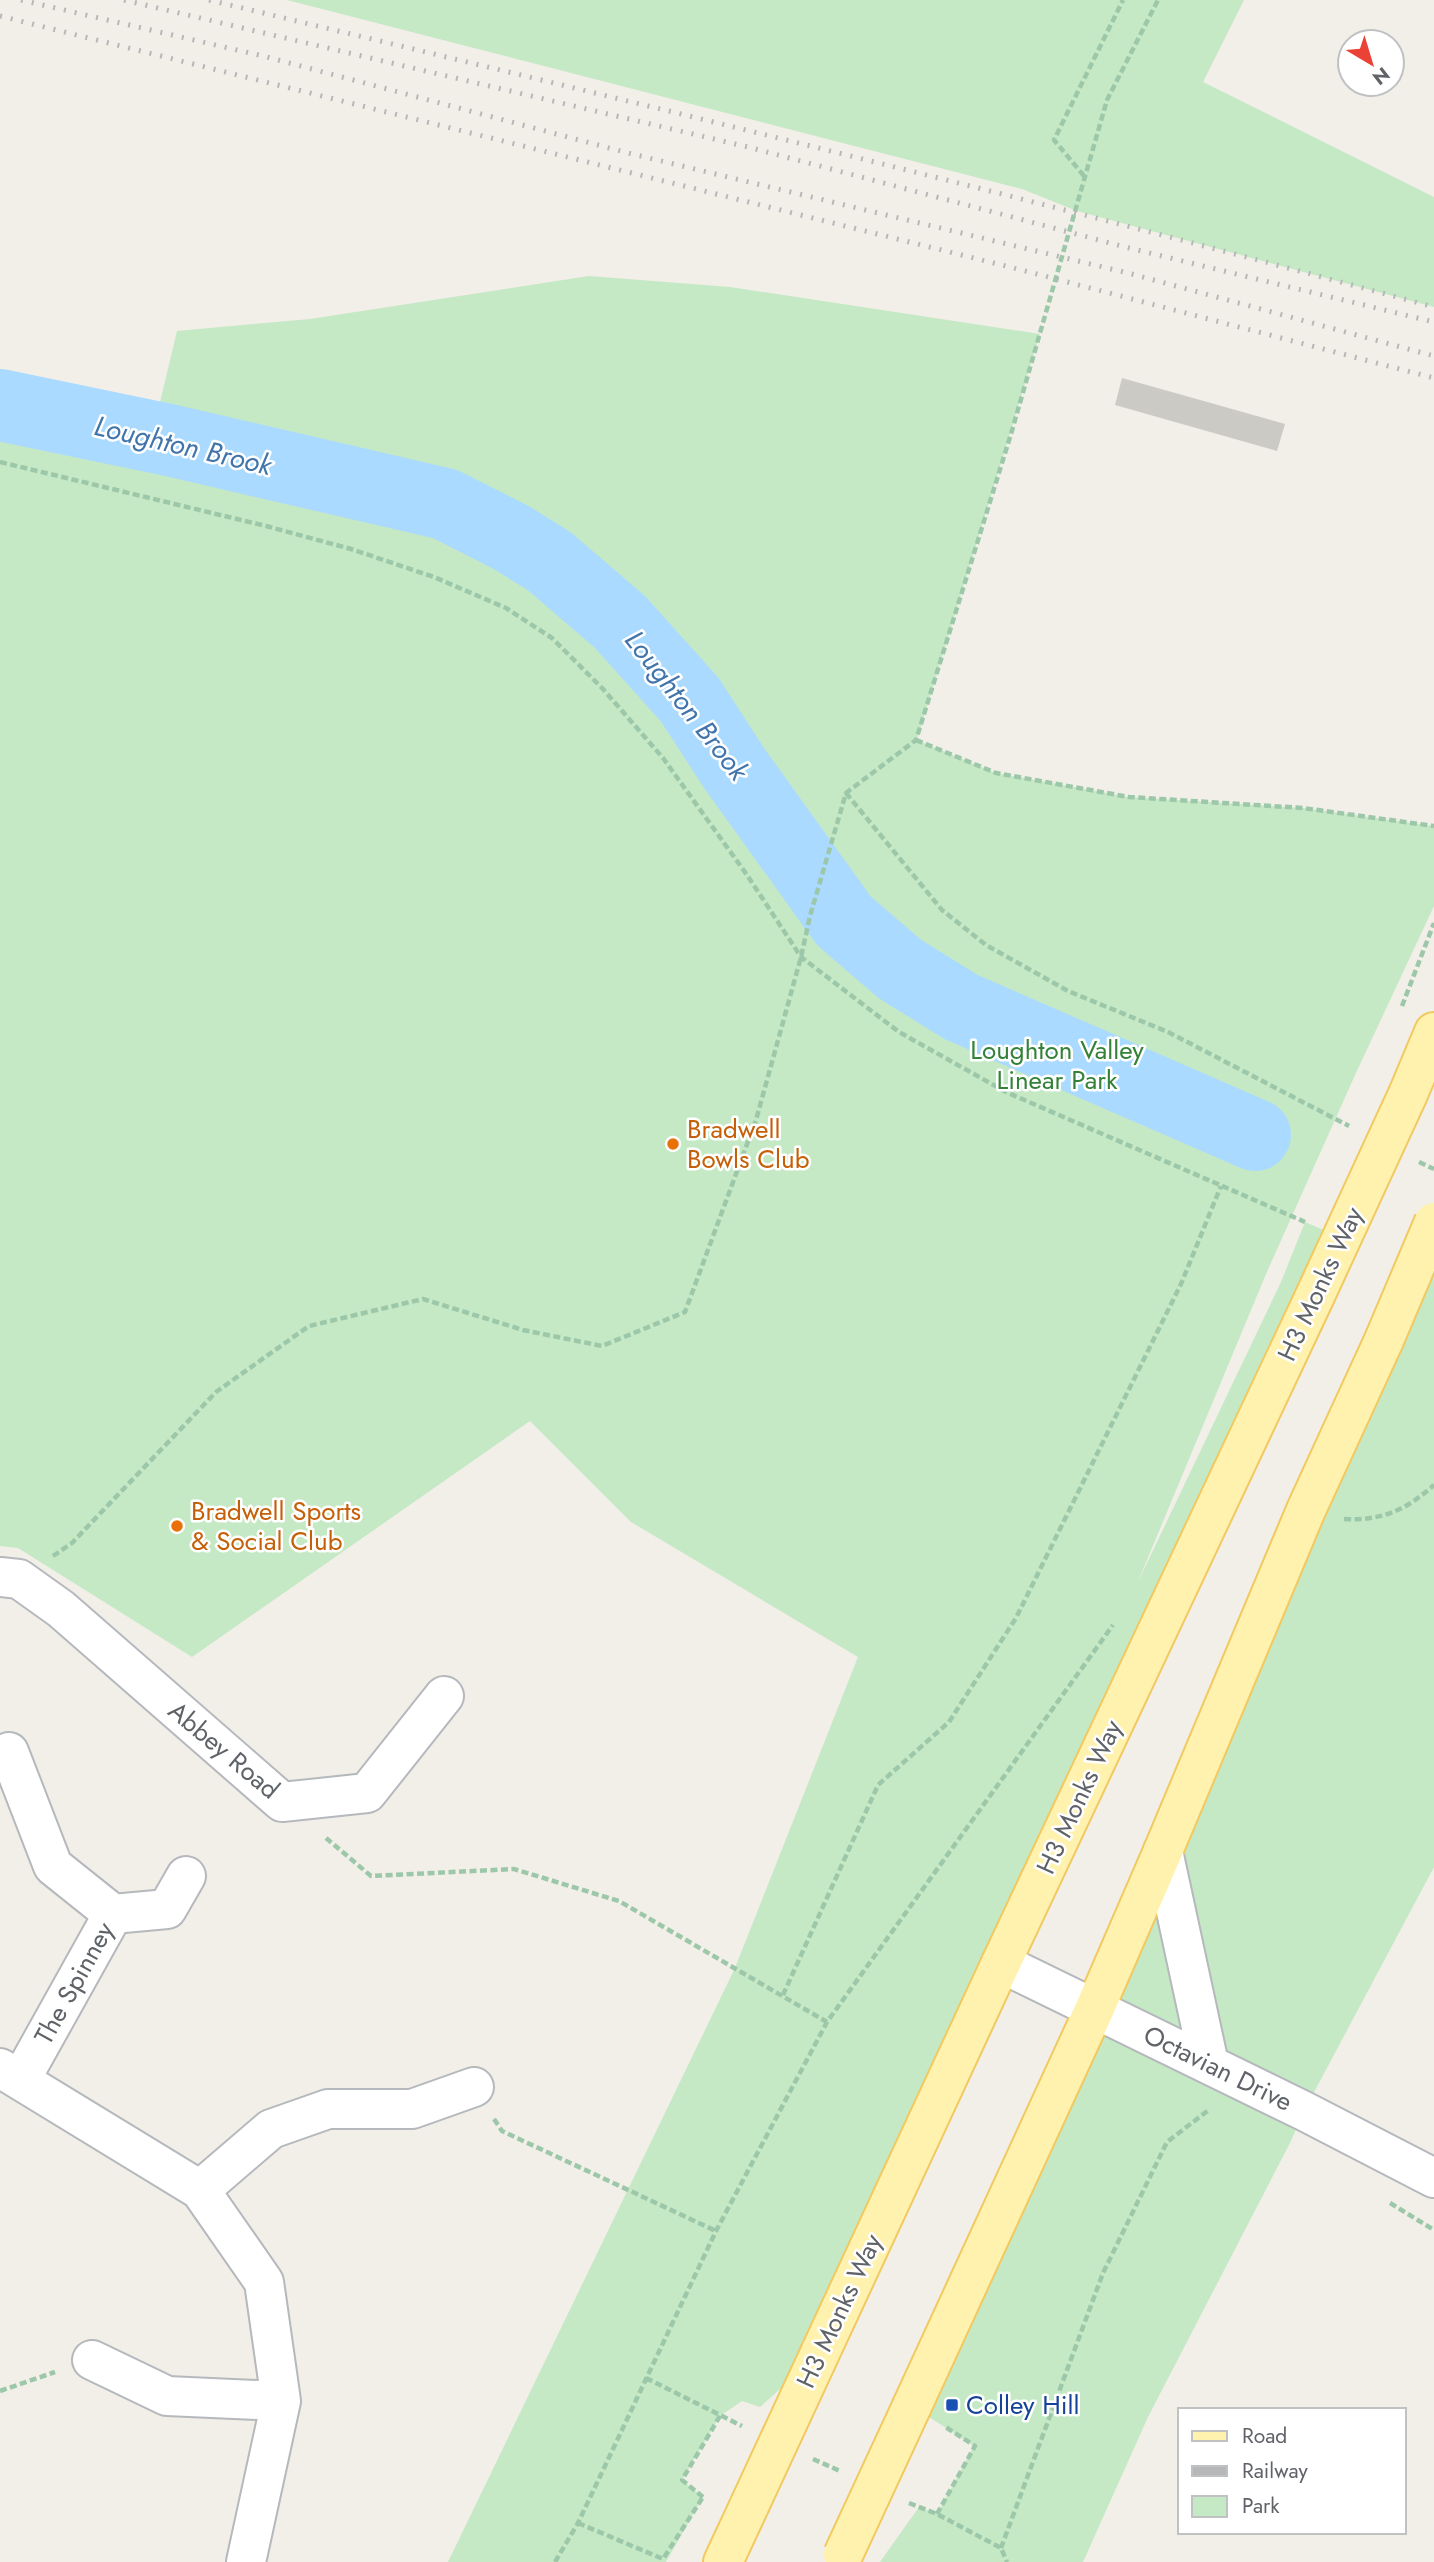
<svg xmlns="http://www.w3.org/2000/svg" width="1434" height="2562" font-family="Jost,sans-serif">
  <rect width="100%" height="100%" fill="#f1efe8"/>
  <path fill="#c5e8c5" d="M 287,0 L 1244,0 L 1203,82 L 1434,197 L 1434,307 L 1077,211 L 1022,189 Z
    M 589,276 L 730,287 L 1040,334 L 917,740 L 996,773 L 1129,797 L 1303,808 L 1434,826 L 1434,906 L 1355,1075 L 1266,1274 L 1137,1584 L 1281,1282 L 1305,1222 L 1335,1235 L 820,2353 L 760,2407 L 742,2401 L 720,2416 L 682,2480 L 703,2497 L 666,2562 L 448,2562 L 735,1968 L 858,1657 L 631,1522 L 530,1421 L 192,1657 L 18,1548 L 0,1546 L 0,405 L 152,436 L 177,331 L 310,319 Z
    M 1434,1222 L 1434,1867 L 1304,2111 L 1290,2143 L 1148,2417 L 1083,2562 L 880,2562 L 919,2507 L 937,2514 L 974,2446 L 912,2406 Z"/>
  <g fill="none" stroke-linecap="round" stroke-linejoin="round">
    <path stroke="#aadaff" stroke-width="72" d="M 0,405 L 169,440 L 445,504 L 512,538 L 549,561 L 620,622 L 690,700 L 734,768 L 844,921 L 900,969 L 961,1007 L 1255,1135"/>
  </g>
  <path fill="#cccac5" d="M 1122,378 L 1285,424 L 1277,451 L 1115,405 Z"/>
  <g fill="none" stroke-linecap="round" stroke-linejoin="round">
    <g stroke="#b5b8bc" stroke-width="42">
      <path id="minor" d="M 0,1577 L 19,1579 L 61,1609 L 282,1802 L 367,1793 L 444,1696
        M 9,1752 L 53,1866 L 113,1914 L 21,2079
        M 1163,1851 L 1209,2064
        M 113,1914 L 167,1909 L 186,1876
        M 1001,1963 L 1304,2111 L 1434,2178
        M 0,2068 L 200,2190 L 264,2282 L 281,2401 L 246,2562
        M 200,2190 L 271,2129 L 328,2109 L 412,2109 L 474,2087
        M 92,2360 L 167,2396 L 281,2401"/>
    </g>
    <g stroke="#f2c960" stroke-width="42">
      <path id="major" d="M 1408,1094 L 1434,1032
        M 820,2353 L 1001,1963 L 1314,1298
        M 912,2406 L 1095,2008 L 1163,1851 L 1306,1510 L 1384,1340
        M 723,2562 L 750,2504"/>
    </g>
    <path stroke="#9cc7a9" stroke-width="4.5" stroke-dasharray="7 3.5" stroke-linecap="butt" d="M 1084,176 L 1054,140 L 1123,0
      M 0,462 L 266,526 L 351,549 L 434,577 L 506,608 L 552,638 L 603,689 L 663,758 L 747,875 L 801,957 L 899,1032 L 1006,1092 L 1305,1222
      M 916,740 L 996,773 L 1129,797 L 1303,808 L 1434,826
      M 846,793 L 942,910 L 986,945 L 1068,991 L 1168,1032 L 1349,1126
      M 1402,1006 L 1434,923
      M 1419,1162 L 1434,1169
      M 1344,1519 C 1382,1521 1406,1510 1434,1485
      M 53,1556 L 72,1543 L 216,1392 L 309,1326 L 423,1299 L 523,1330 L 602,1346 L 685,1312 L 756,1120 L 801,957 L 810,916 L 846,793 L 916,740 L 1011,434 L 1107,100 L 1158,0
      M 326,1838 L 371,1876 L 514,1869 L 619,1901 L 827,2022
      M 783,1995 L 878,1785 L 949,1722 L 1016,1618 L 1181,1284 L 1221,1186
      M 494,2119 L 502,2131 L 716,2231
      M 1390,2203 L 1434,2230
      M 646,2378 L 742,2426
      M 0,2391 L 55,2372
      M 813,2459 L 840,2471
      M 703,2497 L 682,2480 L 720,2416
      M 909,2503 L 937,2514 L 1001,2548 L 1007,2562
      M 937,2514 L 975,2446 L 944,2426
      M 578,2523 L 663,2559 L 703,2497
      M 1001,2548 L 1103,2273 L 1167,2142 L 1210,2109
      M 555,2562 L 578,2523 L 716,2231 L 827,2022 L 1113,1625"/>
    <use href="#minor" stroke="#fff" stroke-width="38"/>
    <use href="#major" stroke="#fff2af" stroke-width="38"/>
    <path stroke="#b6b7b8" stroke-width="5" stroke-dasharray="2 9" stroke-linecap="butt" d="M 21,0 L 263,56 L 628,153 L 1128,273 L 1434,356
      M 124,0 L 748,147 L 1129,248 L 1434,322
      M 209,0 C 619,98 1027,197 1434,307
      M 0,16 L 1010,267 L 1434,378"/>
    <g stroke="#f2c960" stroke-width="42" stroke-linecap="butt">
      <path id="major-bridge" d="M 1314,1298 L 1408,1094
        M 1384,1340 L 1434,1222
        M 750,2504 L 820,2353
        M 843,2555 L 912,2406"/>
    </g>
    <use href="#major-bridge" stroke="#fff2af" stroke-width="38"/>
  </g>
  <g fill="#e8710a" stroke="#fff" stroke-width="2.5">
    <circle cx="673" cy="1144" r="7"/>
    <circle cx="177" cy="1526" r="7"/>
  </g>
  <rect fill="#1a4fb4" stroke="#fff" stroke-width="2.5" x="945" y="2398" width="14" height="14" rx="3.5"/>
  <g text-anchor="middle" stroke-width="5" stroke-linejoin="round" paint-order="stroke">
    <g font-size="26" fill="#348238" stroke="#fff">
      <text x="1057" y="1059">Loughton Valley<tspan x="1057" dy="30">Linear Park</tspan></text>
    </g>
    <g font-size="26" fill="#c56008" stroke="#fff" text-anchor="start">
      <text x="687" y="1138">Bradwell<tspan x="687" dy="30">Bowls Club</tspan></text>
      <text x="191" y="1520">Bradwell Sports<tspan x="191" dy="30">&amp; Social Club</tspan></text>
    </g>
    <g font-size="26" fill="#5f6368" stroke="#fff">
      <text transform="translate(1320 1284) rotate(-65)" y="9">H3 Monks Way</text>
      <text transform="translate(224 1750) rotate(40)" y="9">Abbey Road</text>
      <text transform="translate(1079 1797) rotate(-65)" y="9">H3 Monks Way</text>
      <text transform="translate(74 1983) rotate(-61)" y="9">The Spinney</text>
      <text transform="translate(1218 2068) rotate(26)" y="9">Octavian Drive</text>
      <text transform="translate(839 2311) rotate(-65)" y="9">H3 Monks Way</text>
    </g>
    <g font-size="26" fill="#164399" stroke="#fff" text-anchor="start">
      <text x="966" y="2414">Colley Hill</text>
    </g>
    <g font-size="28" font-style="italic" fill="#4174aa" stroke="#fff">
      <text transform="translate(183 445) rotate(13)" y="10">Loughton Brook</text>
      <text transform="translate(687 705) rotate(52)" y="10">Loughton Brook</text>
    </g>
  </g>
  <rect x="1178" y="2408" width="228" height="126" fill="#ffffff" stroke="#bfc1c3" stroke-width="2"/>
  <rect x="1192" y="2431" width="35" height="10" fill="#fff2af" stroke="#bfc1c3" stroke-width="2"/>
  <text x="1242" y="2443" font-size="21" fill="#5f6368">Road</text>
  <rect x="1192" y="2466" width="35" height="10" fill="#b6b7b8" stroke="#bfc1c3" stroke-width="2"/>
  <text x="1242" y="2478" font-size="21" fill="#5f6368">Railway</text>
  <rect x="1192" y="2496" width="35" height="21" fill="#c5e8c5" stroke="#bfc1c3" stroke-width="2"/>
  <text x="1242" y="2513" font-size="21" fill="#5f6368">Park</text>
  <g transform="translate(1371 63) rotate(142)"><circle r="33" fill="#ffffff" stroke="#bfc1c3" stroke-width="2"/>
  <path d="M0-5L12 26L0 18L-12 26Z" fill="#ea4335"/>
  <text y="-10" font-size="19" font-weight="bold" text-anchor="middle" fill="#5f6368">N</text>
  </g>
</svg>
